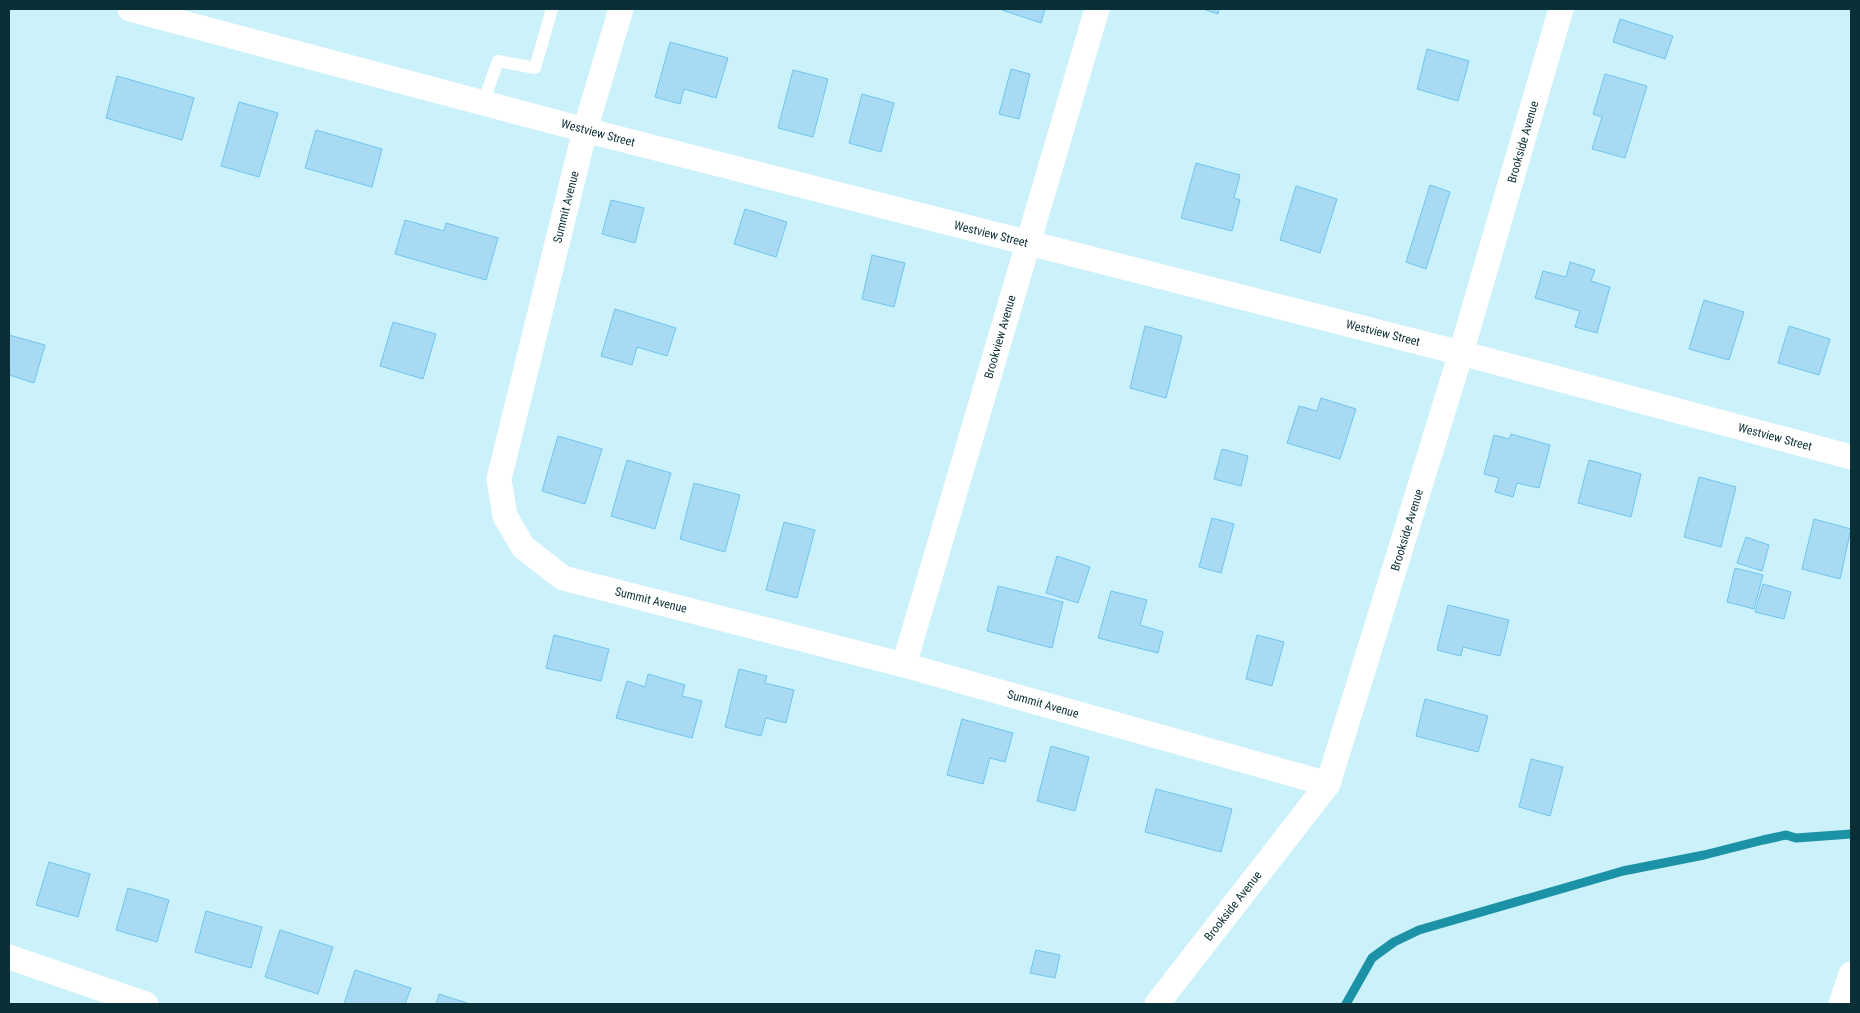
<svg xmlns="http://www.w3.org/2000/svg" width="1860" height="1013" font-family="'Roboto Condensed',sans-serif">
  <rect width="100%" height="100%" fill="#cbf1fa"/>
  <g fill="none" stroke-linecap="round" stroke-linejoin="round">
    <path stroke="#1c92a6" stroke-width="9" d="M 1346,1004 L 1372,958 L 1394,942 L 1419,930 L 1623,871 L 1704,855 L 1763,840 L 1786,835 L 1796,838 L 1851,834"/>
  </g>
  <path fill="#a9daf4" stroke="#6ec5f0" d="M 999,9 L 1045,9 L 1041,23 Z
    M 1203,9 L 1219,9 L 1218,14 Z
    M 1620,19 L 1673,36 L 1665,59 L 1613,42 Z
    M 670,42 L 728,58 L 716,98 L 684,89 L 680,104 L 655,97 Z
    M 1427,49 L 1469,61 L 1458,101 L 1417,89 Z
    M 1011,69 L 1030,74 L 1019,119 L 999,114 Z
    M 793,70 L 828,79 L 813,137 L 778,128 Z
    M 1605,74 L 1647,86 L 1625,158 L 1592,149 L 1602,117 L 1593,114 Z
    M 117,76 L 194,98 L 182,140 L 106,118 Z
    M 862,94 L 894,103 L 881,152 L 849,143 Z
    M 239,102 L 278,113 L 259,177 L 221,166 Z
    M 316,130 L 382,149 L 372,187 L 305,168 Z
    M 1196,163 L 1240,175 L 1234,198 L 1240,200 L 1232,231 L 1181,218 Z
    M 1430,185 L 1450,192 L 1426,269 L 1406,262 Z
    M 1296,186 L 1337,199 L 1320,253 L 1280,240 Z
    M 611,200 L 644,208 L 635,243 L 602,234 Z
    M 745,209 L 787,222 L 776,257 L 734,244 Z
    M 405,220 L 444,231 L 446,223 L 498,238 L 486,280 L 395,254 Z
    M 872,255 L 905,263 L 894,307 L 862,299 Z
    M 1570,262 L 1595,270 L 1591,281 L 1610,287 L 1597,333 L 1575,327 L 1580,311 L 1535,298 L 1543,271 L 1566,277 Z
    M 1704,300 L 1744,312 L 1729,360 L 1689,349 Z
    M 615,309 L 676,328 L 667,356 L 637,347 L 632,365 L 601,356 Z
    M 393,322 L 436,334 L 423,379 L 380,366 Z
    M 1145,326 L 1182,336 L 1166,398 L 1130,388 Z
    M 1789,326 L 1830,339 L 1819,375 L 1778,363 Z
    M 9,335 L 45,345 L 34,383 L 9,375 Z
    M 1321,398 L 1356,409 L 1340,459 L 1287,443 L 1299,406 L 1317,411 Z
    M 1511,434 L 1550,445 L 1539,488 L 1517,483 L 1513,497 L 1495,492 L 1499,478 L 1484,474 L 1494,435 L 1509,439 Z
    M 558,436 L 602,449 L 585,504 L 542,491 Z
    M 1222,449 L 1248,456 L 1241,486 L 1214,479 Z
    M 627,460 L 671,473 L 655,529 L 611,516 Z
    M 1589,460 L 1641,474 L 1631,517 L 1578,503 Z
    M 1699,477 L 1736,487 L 1721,547 L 1684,537 Z
    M 694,483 L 740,495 L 725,552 L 680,539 Z
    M 1212,518 L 1234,524 L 1221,573 L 1199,567 Z
    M 1814,519 L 1851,529 L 1840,579 L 1802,569 Z
    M 784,522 L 815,530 L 797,598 L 766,590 Z
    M 1746,537 L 1769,545 L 1762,571 L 1737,563 Z
    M 1057,556 L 1090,567 L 1078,603 L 1046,593 Z
    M 1735,568 L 1763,575 L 1754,609 L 1727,602 Z
    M 1763,584 L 1791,592 L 1784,619 L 1755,612 Z
    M 998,586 L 1063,602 L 1052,648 L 987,631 Z
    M 1111,591 L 1147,600 L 1140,625 L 1163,632 L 1158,653 L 1098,638 Z
    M 1448,605 L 1509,620 L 1500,656 L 1463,647 L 1461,656 L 1437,650 Z
    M 554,635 L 609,649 L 601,681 L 546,668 Z
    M 1257,635 L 1284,642 L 1272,686 L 1246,679 Z
    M 739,669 L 767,676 L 765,683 L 794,690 L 786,723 L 766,718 L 761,736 L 725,727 Z
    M 648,674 L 685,685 L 682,696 L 702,701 L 692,738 L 616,718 L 627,681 L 645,687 Z
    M 1425,699 L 1488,716 L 1478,752 L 1416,736 Z
    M 962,719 L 1013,733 L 1005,762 L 990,758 L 983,784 L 947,775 Z
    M 1051,746 L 1089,757 L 1075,811 L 1037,801 Z
    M 1531,759 L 1563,767 L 1550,816 L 1519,807 Z
    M 1156,789 L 1232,809 L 1221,852 L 1145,832 Z
    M 49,862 L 90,874 L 78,917 L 36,905 Z
    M 128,888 L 169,900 L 157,942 L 116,930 Z
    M 206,911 L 262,927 L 251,968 L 195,952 Z
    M 280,930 L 333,947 L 318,994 L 265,977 Z
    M 1036,950 L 1060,955 L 1055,978 L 1030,973 Z
    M 355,970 L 411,988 L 405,1004 L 344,1004 Z
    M 439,994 L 470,1004 L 436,1004 Z"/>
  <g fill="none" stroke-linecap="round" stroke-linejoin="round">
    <path stroke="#fff" stroke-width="12" d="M 483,103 L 498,61 L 535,68 L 552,9"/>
    <path stroke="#fff" stroke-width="25" d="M 130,9 L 585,130 L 1461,353 L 1851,457
      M 621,9 L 585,130 L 499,479 L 505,516 L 523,547 L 563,578 L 904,665 L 1328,784
      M 904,665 L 1097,9
      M 9,957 L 146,1004
      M 1157,1004 L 1328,784 L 1461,353 L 1561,9
      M 1841,1004 L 1851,974"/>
  </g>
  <g text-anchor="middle" stroke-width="5" stroke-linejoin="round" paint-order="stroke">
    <g font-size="12" fill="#0b2f36" stroke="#fff">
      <text transform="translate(598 133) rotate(15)" y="4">Westview Street</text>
      <text transform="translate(1523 142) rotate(-74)" y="4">Brookside Avenue</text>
      <text transform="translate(566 207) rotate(-76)" y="4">Summit Avenue</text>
      <text transform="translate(991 234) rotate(14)" y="4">Westview Street</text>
      <text transform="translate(1383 333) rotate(14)" y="4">Westview Street</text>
      <text transform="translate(1000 337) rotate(-74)" y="4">Brookview Avenue</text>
      <text transform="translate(1775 437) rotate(15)" y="4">Westview Street</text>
      <text transform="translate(1407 530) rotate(-73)" y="4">Brookside Avenue</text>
      <text transform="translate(651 600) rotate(14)" y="4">Summit Avenue</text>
      <text transform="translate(1043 704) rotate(16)" y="4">Summit Avenue</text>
      <text transform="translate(1233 906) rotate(-52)" y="4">Brookside Avenue</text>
    </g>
  </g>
  <rect width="1860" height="1013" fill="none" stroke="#0b2f36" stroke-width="20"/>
</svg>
